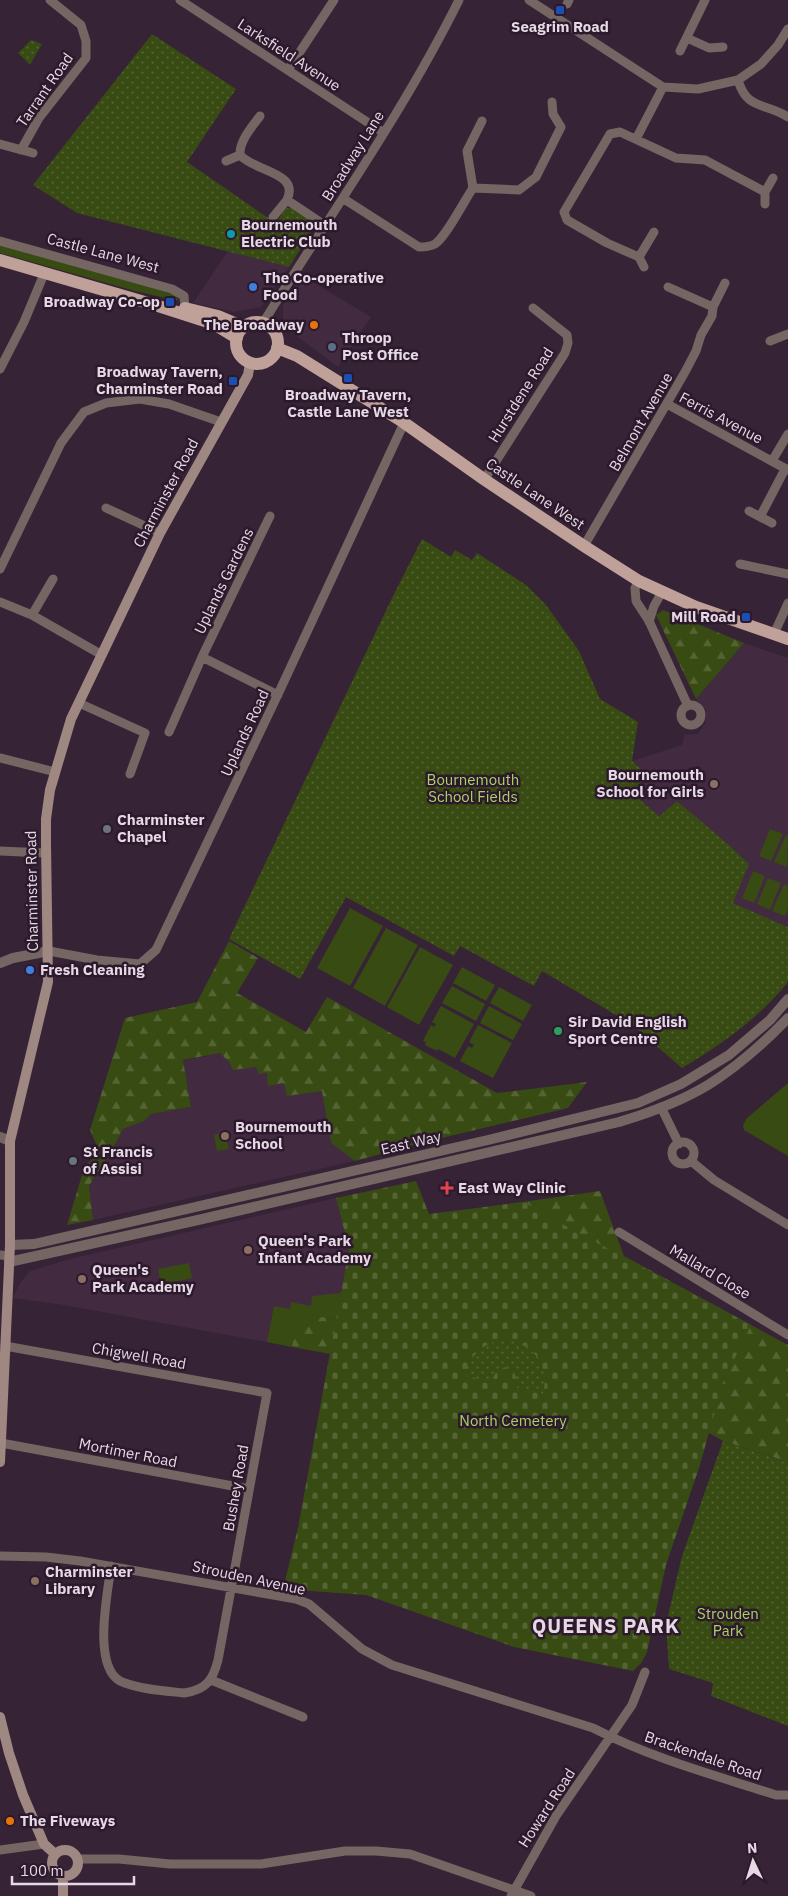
<svg xmlns="http://www.w3.org/2000/svg" width="788" height="1896" font-family="'IBM Plex Sans',sans-serif">
  <defs>
    <pattern id="forest-firs" width="22" height="20" patternUnits="userSpaceOnUse" patternTransform="scale(1.25)"><rect width="22" height="20" fill="#384b12"/><path d="M5 1l3.5 6h-7zM16 11l3.5 6h-7z" fill="#556434"/></pattern>
    <pattern id="cemetery-stones" width="16" height="16" patternUnits="userSpaceOnUse" patternTransform="scale(1.25)"><rect width="16" height="16" fill="#384b12"/><path d="M2 7V4a2 2 0 0 1 4 0v3zM10 15v-3a2 2 0 0 1 4 0v3z" fill="#556434"/></pattern>
    <pattern id="park-dots" width="8" height="8" patternUnits="userSpaceOnUse" patternTransform="scale(1.25)"><rect width="8" height="8" fill="#384b12"/><path d="M2 2h.1M6 6h.1" fill="none" stroke="#556434" stroke-width="1.8" stroke-linecap="round"/></pattern>
  </defs>
  <rect width="100%" height="100%" fill="#362336"/>
  <path fill="#422a41" d="M 228,251 L 289,267 L 261,307 L 234,312 L 193,303 Z
    M 301,275 L 371,317 L 338,367 L 286,328 L 283,317 L 283,305 Z
    M 744,643 L 788,658 L 788,927 L 733,903 L 748,864 L 728,844 L 677,801 L 659,816 L 632,793 L 648,775 L 632,761 L 682,745 L 684,735 L 698,734 L 706,722 L 706,710 L 696,699 Z
    M 220,1053 L 229,1062 L 256,1067 L 284,1083 L 323,1090 L 331,1143 L 355,1161 L 93,1220 L 89,1187 L 112,1150 L 123,1129 L 144,1121 L 151,1114 L 191,1107 L 183,1061 Z
    M 336,1198 L 349,1249 L 331,1354 L 64,1305 L 13,1298 L 20,1283 L 30,1271 L 70,1259 Z"/>
  <path fill="#384b12" d="M 0,244 L 172,291 L 179,301 L 135,291 L 0,253 Z
    M 770,829 L 783,834 L 771,861 L 759,856 Z
    M 786,835 L 788,836 L 787,867 L 774,862 Z
    M 753,871 L 765,876 L 754,903 L 742,898 Z
    M 768,878 L 781,883 L 770,910 L 757,904 Z
    M 784,884 L 788,886 L 788,909 L 785,916 L 772,911 Z
    M 350,908 L 383,926 L 350,986 L 317,968 Z
    M 386,928 L 418,945 L 385,1006 L 353,988 Z
    M 420,947 L 453,965 L 419,1025 L 387,1007 Z
    M 462,967 L 495,985 L 486,1001 L 453,983 Z
    M 452,986 L 485,1004 L 476,1021 L 442,1003 Z
    M 499,987 L 532,1005 L 523,1021 L 490,1003 Z
    M 441,1006 L 474,1024 L 455,1058 L 438,1049 L 437,1051 L 425,1045 L 426,1042 L 423,1041 L 431,1025 L 434,1027 L 436,1024 L 432,1022 Z
    M 489,1006 L 522,1024 L 513,1040 L 480,1023 Z
    M 478,1025 L 512,1043 L 493,1078 L 460,1061 L 468,1046 L 472,1048 L 474,1045 L 469,1042 Z
    M 788,1083 L 788,1156 L 744,1130 L 743,1126 L 746,1119 Z
    M 225,1132 L 229,1149 L 217,1151 L 214,1135 Z
    M 189,1263 L 192,1278 L 161,1285 L 158,1269 Z
    M 341,1293 L 337,1319 L 322,1317 L 295,1330 L 292,1347 L 267,1342 L 274,1306 L 290,1309 L 291,1302 L 311,1306 L 312,1296 Z"/>
  <path fill="url(#forest-firs)" d="M 663,610 L 744,643 L 696,699 L 656,615 Z
    M 229,941 L 258,958 L 237,993 L 306,1032 L 327,997 L 497,1093 L 587,1082 L 568,1108 L 429,1141 L 355,1161 L 331,1143 L 322,1091 L 287,1096 L 284,1083 L 268,1086 L 267,1073 L 259,1074 L 256,1067 L 233,1070 L 229,1062 L 220,1053 L 183,1060 L 191,1107 L 151,1114 L 144,1121 L 123,1129 L 112,1150 L 89,1186 L 93,1220 L 67,1225 L 85,1165 L 97,1156 L 97,1146 L 90,1130 L 125,1018 L 197,1002 Z
    M 600,1191 L 624,1256 L 788,1345 L 788,1462 L 723,1441 L 697,1426 L 494,1206 Z
    M 322,1317 L 337,1319 L 331,1354 L 292,1347 L 295,1330 L 299,1321 L 309,1322 Z"/>
  <path fill="url(#cemetery-stones)" d="M 416,1181 L 429,1214 L 524,1202 L 573,1230 L 751,1325 L 723,1382 L 700,1465 L 666,1565 L 647,1652 L 642,1662 L 633,1671 L 514,1647 L 366,1595 L 283,1589 L 298,1528 L 349,1249 L 336,1198 Z"/>
  <path fill="url(#park-dots)" d="M 152,34 L 236,89 L 187,162 L 274,222 L 277,221 L 286,208 L 292,208 L 317,223 L 289,267 L 77,213 L 33,185 Z
    M 31,40 L 42,44 L 30,65 L 18,53 Z
    M 422,539 L 451,557 L 455,550 L 472,560 L 477,553 L 526,585 L 546,605 L 579,651 L 600,699 L 638,722 L 632,761 L 648,775 L 632,793 L 659,816 L 677,801 L 728,844 L 749,864 L 733,903 L 788,927 L 788,982 C 760,1017 721,1045 682,1068 L 631,1024 L 542,971 L 534,986 L 460,946 L 454,956 L 346,897 L 300,979 L 229,939 L 393,596 Z
    M 505,1340 C 534,1343 550,1366 543,1394 L 517,1388 C 519,1364 497,1360 492,1382 L 465,1376 C 469,1355 484,1342 505,1340 Z
    M 723,1441 L 788,1462 L 788,1726 L 711,1696 L 713,1683 L 669,1669 L 666,1624 L 682,1556 Z"/>
  <g fill="none" stroke-linecap="round" stroke-linejoin="round">
    <path stroke="#756663" stroke-width="9" d="M 180,0 L 384,133
      M 529,0 L 663,87 L 698,89 L 738,80 L 761,64 L 778,45 L 788,29
      M 567,4 L 569,0
      M 687,38 L 709,48 L 723,47
      M 680,51 L 705,0
      M 288,70 L 334,0
      M 738,80 C 747,111 765,102 788,117
      M 260,116 C 252,127 239,141 240,155 C 255,172 300,172 287,200 L 326,226
      M 636,139 L 663,87
      M 0,144 L 33,153
      M 21,150 L 39,118 L 86,58 L 86,41 L 81,25 L 50,0
      M 226,161 L 240,155
      M 473,188 L 519,190 L 536,177 L 561,127 L 553,114 L 552,102
      M 473,188 L 467,151 L 482,121
      M 344,199 L 419,247 C 425,247 430,247 435,244 C 446,237 464,201 473,188
      M 765,204 L 765,192 L 773,178
      M 273,217 L 287,200
      M 0,241 L 172,289 L 184,296 L 185,308
      M 639,257 L 654,232
      M 644,267 L 639,257 L 607,243 L 567,220 L 564,212 L 610,134 L 620,132 L 676,158 L 705,160 L 765,192
      M 668,287 L 713,307
      M 263,323 C 329,216 403,113 459,0
      M 770,341 L 788,334
      M 0,369 L 24,322 L 44,274
      M 667,404 L 788,470
      M 772,461 L 788,434
      M 484,480 L 565,353 L 568,343 L 567,335 L 533,308
      M 106,508 L 160,533
      M 749,511 L 772,523
      M 760,517 L 785,469
      M 584,546 L 685,372 L 696,351 L 701,335 L 712,316 L 713,307 L 725,283
      M 740,564 L 788,574
      M 0,569 L 61,443 L 84,412 L 106,403 L 140,399 L 169,404 L 221,422
      M 639,581 L 635,588 L 636,601 L 649,621 L 688,706
      M 0,602 L 32,615 L 102,655
      M 32,615 L 53,579
      M 649,622 L 654,606 L 662,592
      M 774,634 L 788,603
      M 202,657 L 278,695
      M 79,703 L 145,733 L 130,774
      M681 715a10 10 0 1 1 20 0a10 10 0 1 1-20 0Z
      M 169,732 L 202,657 L 270,516
      M 1,758 L 55,772
      M 0,851 L 46,853
      M 49,951 L 97,960 L 140,964 L 156,950 L 280,690 L 404,423
      M 661,1107 L 679,1144
      M672 1153a11 11 0 1 1 22 0a11 11 0 1 1-22 0Z
      M 691,1161 L 714,1180 L 788,1225
      M 619,1232 L 788,1335
      M 0,1255 L 9,1256
      M 5,1346 L 267,1393 L 218,1660 C 213,1680 206,1690 184,1693 C 166,1691 136,1689 120,1681 C 92,1665 108,1592 111,1566
      M 1,1443 L 249,1489
      M 0,1556 L 46,1557 L 80,1561 L 296,1599 L 309,1604 L 362,1649 L 392,1665 L 593,1728 C 651,1758 714,1775 776,1795 L 788,1795
      M 211,1680 L 303,1717
      M 0,1850 L 44,1844
      M 77,1859 L 119,1859 L 170,1864 L 261,1864 L 345,1851 L 376,1851 L 410,1854 L 531,1896
      M 511,1896 L 556,1816 L 632,1705 L 645,1672"/>
    <path stroke="#756663" stroke-width="10" d="M 0,963 L 13,958 L 49,951
      M 0,1137 L 10,1141
      M 10,1245 L 34,1244 L 488,1140 L 638,1103 L 681,1084 L 729,1055 L 770,1020 L 788,999
      M 9,1262 L 198,1220 L 619,1122 C 649,1113 680,1102 708,1085 C 737,1067 764,1043 788,1018"/>
    <path stroke="#9f8782" stroke-width="10" d="M 0,1462 L 10,1245 L 10,1141 L 48,982 L 46,843 L 46,819 L 50,790 L 71,719 L 160,533 L 248,375 L 250,363
      M 0,1717 L 9,1753 L 23,1795 L 44,1844 L 55,1854
      M52 1863a13 13 0 1 1 26 0a13 13 0 1 1-26 0Z
      M 63,1896 L 63,1876"/>
    <path stroke="#bfa19a" stroke-width="12" d="M 0,260 L 155,305 L 214,324 L 237,338
      M 185,308 L 218,316 L 244,327
      M236 343a21 21 0 1 1 42 0a21 21 0 1 1-42 0Z
      M 277,348 L 297,356 L 403,422 L 485,480 L 584,546 L 639,581 L 696,607 L 788,639"/>
  </g>
  <g fill="#1a4fb4" stroke="#2c192c" stroke-width="2">
    <rect x="555" y="5" width="10" height="10" rx="2.5"/>
    <rect x="165" y="297" width="10" height="10" rx="2.5"/>
    <rect x="343" y="373" width="10" height="10" rx="2.5"/>
    <rect x="228" y="376" width="10" height="10" rx="2.5"/>
    <rect x="741" y="612" width="10" height="10" rx="2.5"/>
  </g>
  <circle fill="#0f9aa8" stroke="#2c192c" stroke-width="2" cx="231" cy="234" r="5"/>
  <g fill="#3f7fe0" stroke="#2c192c" stroke-width="2">
    <circle cx="253" cy="287" r="5"/>
    <circle cx="30" cy="970" r="5"/>
  </g>
  <g fill="#e8710a" stroke="#2c192c" stroke-width="2">
    <circle cx="314" cy="325" r="5"/>
    <circle cx="10" cy="1821" r="5"/>
  </g>
  <circle fill="#5c6f8a" stroke="#2c192c" stroke-width="2" cx="332" cy="347" r="5"/>
  <g fill="#8d6e63" stroke="#2c192c" stroke-width="2">
    <circle cx="714" cy="784" r="5"/>
    <circle cx="225" cy="1136" r="5"/>
    <circle cx="248" cy="1250" r="5"/>
    <circle cx="82" cy="1279" r="5"/>
    <circle cx="35" cy="1581" r="5"/>
  </g>
  <g fill="#6b7280" stroke="#2c192c" stroke-width="2">
    <circle cx="107" cy="829" r="5"/>
    <circle cx="73" cy="1161" r="5"/>
  </g>
  <circle fill="#2e9e5b" stroke="#2c192c" stroke-width="2" cx="558" cy="1031" r="5"/>
  <path fill="#e0444e" stroke="#2c192c" stroke-width="2" d="M444.5 1180.5h5v5h5v5h-5v5h-5v-5h-5v-5h5z"/>
  <g text-anchor="middle" stroke-width="5" stroke-linejoin="round" paint-order="stroke">
    <g font-size="15" font-weight="bold" fill="#e6d9e5" stroke="#2c192c" text-anchor="start">
      <text x="560" y="32" text-anchor="middle">Seagrim Road</text>
      <text x="241" y="230">Bournemouth<tspan x="241" dy="17">Electric Club</tspan></text>
      <text x="263" y="283">The Co-operative<tspan x="263" dy="17">Food</tspan></text>
      <text x="160" y="307" text-anchor="end">Broadway Co-op</text>
      <text x="304" y="330" text-anchor="end">The Broadway</text>
      <text x="342" y="343">Throop<tspan x="342" dy="17">Post Office</tspan></text>
      <text x="223" y="377" text-anchor="end">Broadway Tavern,<tspan x="223" dy="17">Charminster Road</tspan></text>
      <text x="348" y="400" text-anchor="middle">Broadway Tavern,<tspan x="348" dy="17">Castle Lane West</tspan></text>
      <text x="736" y="622" text-anchor="end">Mill Road</text>
      <text x="704" y="780" text-anchor="end">Bournemouth<tspan x="704" dy="17">School for Girls</tspan></text>
      <text x="117" y="825">Charminster<tspan x="117" dy="17">Chapel</tspan></text>
      <text x="40" y="975">Fresh Cleaning</text>
      <text x="568" y="1027">Sir David English<tspan x="568" dy="17">Sport Centre</tspan></text>
      <text x="235" y="1132">Bournemouth<tspan x="235" dy="17">School</tspan></text>
      <text x="83" y="1157">St Francis<tspan x="83" dy="17">of Assisi</tspan></text>
      <text x="458" y="1193">East Way Clinic</text>
      <text x="258" y="1246">Queen's Park<tspan x="258" dy="17">Infant Academy</tspan></text>
      <text x="92" y="1275">Queen's<tspan x="92" dy="17">Park Academy</tspan></text>
      <text x="45" y="1577">Charminster<tspan x="45" dy="17">Library</tspan></text>
      <text x="20" y="1826">The Fiveways</text>
    </g>
    <g font-size="15" fill="#e6d9e5" stroke="#2c192c">
      <text transform="translate(289 55) rotate(33)" y="5">Larksfield Avenue</text>
      <text transform="translate(45 90) rotate(-55)" y="5">Tarrant Road</text>
      <text transform="translate(353 156) rotate(-58)" y="5">Broadway Lane</text>
      <text transform="translate(103 253) rotate(15)" y="5">Castle Lane West</text>
      <text transform="translate(521 395) rotate(-58)" y="5">Hurstdene Road</text>
      <text transform="translate(721 418) rotate(28)" y="5">Ferris Avenue</text>
      <text transform="translate(641 422) rotate(-60)" y="5">Belmont Avenue</text>
      <text transform="translate(166 493) rotate(-62)" y="5">Charminster Road</text>
      <text transform="translate(535 494) rotate(34)" y="5">Castle Lane West</text>
      <text transform="translate(224 581) rotate(-64)" y="5">Uplands Gardens</text>
      <text transform="translate(245 733) rotate(-65)" y="5">Uplands Road</text>
      <text transform="translate(32 891) rotate(-91)" y="5">Charminster Road</text>
      <text transform="translate(411 1143) rotate(-13)" y="5">East Way</text>
      <text transform="translate(710 1272) rotate(31)" y="5">Mallard Close</text>
      <text transform="translate(139 1356) rotate(10)" y="5">Chigwell Road</text>
      <text transform="translate(128 1453) rotate(11)" y="5">Mortimer Road</text>
      <text transform="translate(236 1488) rotate(-80)" y="5">Bushey Road</text>
      <text transform="translate(249 1578) rotate(12)" y="5">Strouden Avenue</text>
      <text transform="translate(703 1756) rotate(19)" y="5">Brackendale Road</text>
      <text transform="translate(547 1808) rotate(-57)" y="5">Howard Road</text>
    </g>
    <g font-size="15" fill="#abd268" stroke="#2c192c">
      <text x="473" y="785">Bournemouth<tspan x="473" dy="17">School Fields</tspan></text>
      <text x="513" y="1426">North Cemetery</text>
      <text x="728" y="1619">Strouden<tspan x="728" dy="17">Park</tspan></text>
    </g>
    <g font-size="20" font-weight="bold" letter-spacing="1" fill="#e6d9e5" stroke="#2c192c">
      <text x="606" y="1633">QUEENS PARK</text>
    </g>
  </g>
  <g transform="translate(753 1861) rotate(356)" stroke="#2c192c" stroke-width="4" paint-order="stroke">
  <path d="M0-4L9 19L0 12L-9 19Z" fill="#e6d9e5"/>
  <text y="-8" font-size="14" font-weight="bold" text-anchor="middle" fill="#e6d9e5">N</text>
  </g>
  <path d="M12 1876v8h122v-8" fill="none" stroke="#e6d9e5" stroke-width="2.5"/>
  <text x="20" y="1876" font-size="15" fill="#e6d9e5" stroke="#2c192c" stroke-width="4" paint-order="stroke">100 m</text>
</svg>
